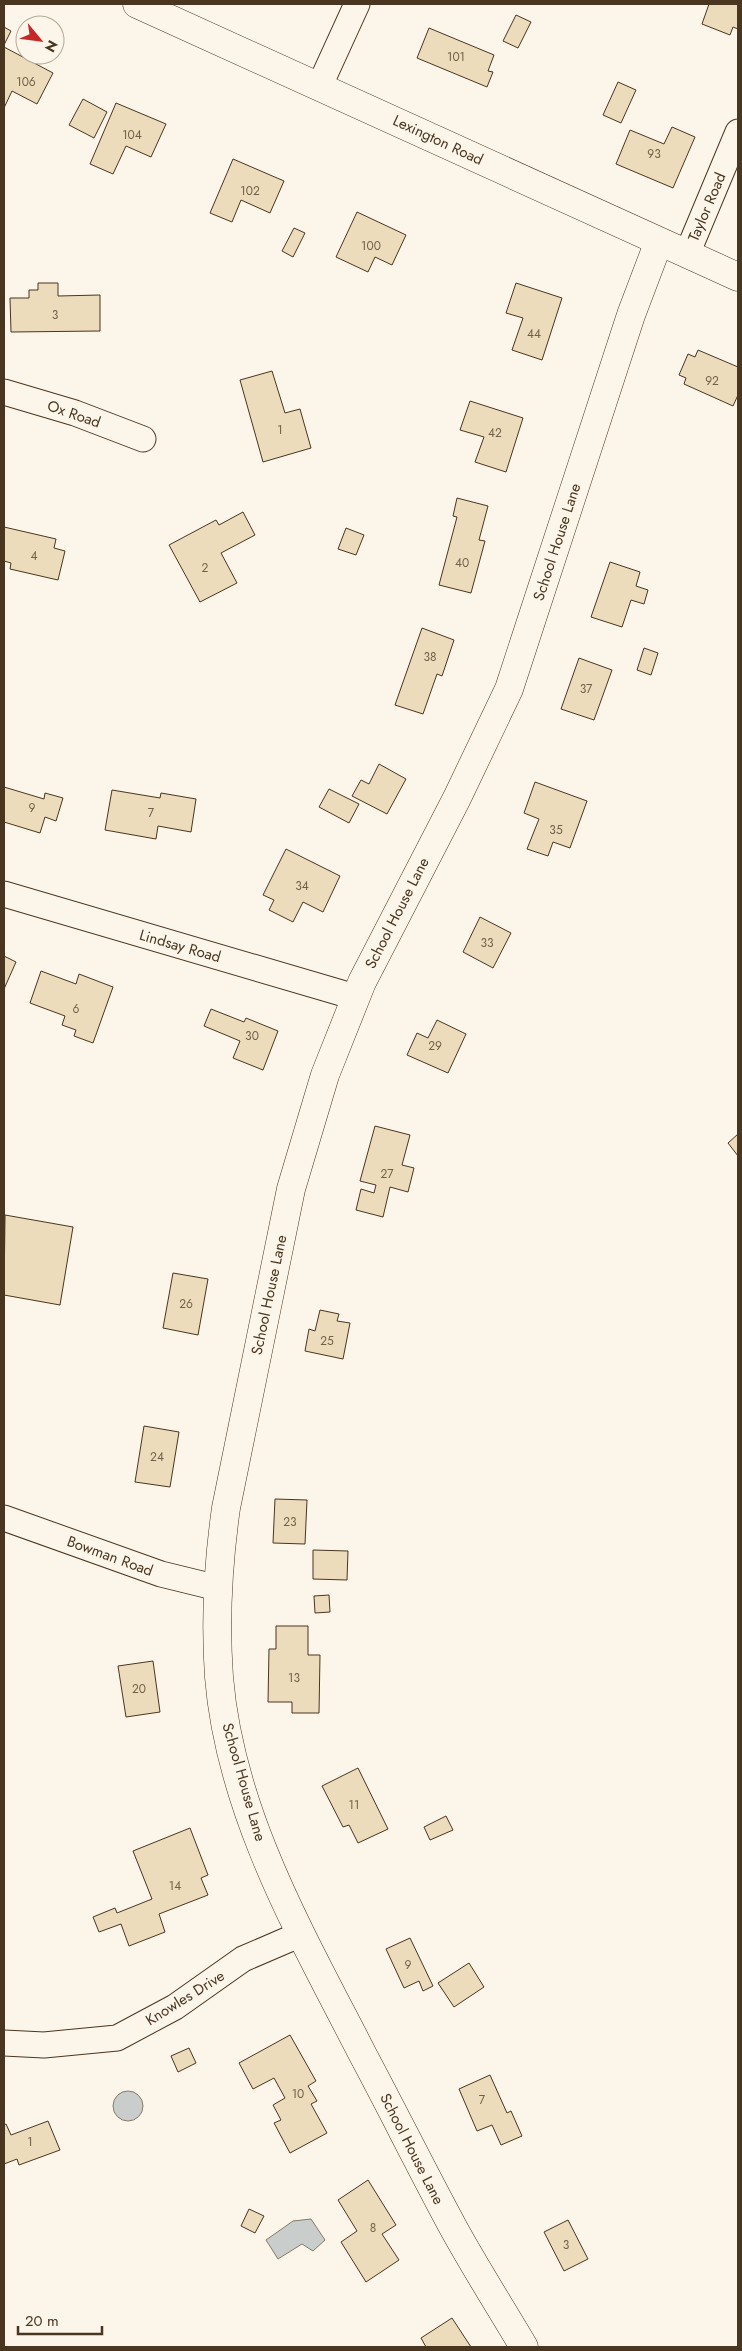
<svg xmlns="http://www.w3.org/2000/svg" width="742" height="2351" font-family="Jost,sans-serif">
  <rect width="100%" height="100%" fill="#fbf6e9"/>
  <path fill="#c9cecd" stroke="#887966" d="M113 2106a15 15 0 1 1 30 0a15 15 0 1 1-30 0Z
    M 311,2219 L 325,2240 L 313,2251 L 302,2244 L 278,2259 L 266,2240 L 293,2221 Z"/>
  <path fill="#ecdcbc" stroke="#4a3520" d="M 709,4 L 738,4 L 738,29 L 733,27 L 730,35 L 702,24 Z
    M 516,15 L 531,22 L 518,48 L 503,41 Z
    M 4,27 L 11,31 L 4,45 Z
    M 429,28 L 494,55 L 488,71 L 493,72 L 487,87 L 417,58 Z
    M 4,47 L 53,73 L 37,104 L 12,91 L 4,108 Z
    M 618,82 L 636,90 L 621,123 L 603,115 Z
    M 83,99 L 107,112 L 94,138 L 69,125 Z
    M 116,103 L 166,124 L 151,157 L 126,146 L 113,174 L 90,164 Z
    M 672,127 L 695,137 L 673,188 L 616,164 L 630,130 L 664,144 Z
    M 233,159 L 284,181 L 270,213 L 241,200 L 232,222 L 210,213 Z
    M 357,212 L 406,235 L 392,265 L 375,257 L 368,272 L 336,257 Z
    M 294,228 L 305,233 L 293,257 L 282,251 Z
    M 38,283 L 58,283 L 58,296 L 100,295 L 100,331 L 11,332 L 10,298 L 29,298 L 29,290 L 38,290 Z
    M 516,283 L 562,298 L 542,360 L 512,350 L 523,318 L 506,313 Z
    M 698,350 L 738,367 L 738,395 L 733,406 L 684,384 L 686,378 L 679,375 L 688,354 L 695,357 Z
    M 272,371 L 285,413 L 300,409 L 311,448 L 263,462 L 240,380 Z
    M 470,401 L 523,418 L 506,472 L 475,462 L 484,437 L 460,430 Z
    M 457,498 L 488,506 L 479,540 L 485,541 L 471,593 L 439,585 L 457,517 L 453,516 Z
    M 243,512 L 255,535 L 221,553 L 237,583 L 200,602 L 169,545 L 216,520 L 219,525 Z
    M 4,527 L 56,539 L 54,548 L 65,551 L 58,580 L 10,569 L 11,563 L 4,561 Z
    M 346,528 L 364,535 L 356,555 L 338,549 Z
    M 610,562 L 640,572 L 636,586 L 648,590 L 644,604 L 631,600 L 622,627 L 591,617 Z
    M 422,628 L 454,640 L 442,676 L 437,674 L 423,714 L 395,705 Z
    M 644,648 L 658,653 L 651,675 L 637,670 Z
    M 579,658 L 612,670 L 594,720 L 561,709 Z
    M 379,764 L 406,779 L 387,814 L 352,796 L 361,780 L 369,784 Z
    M 535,782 L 587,801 L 570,848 L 553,842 L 548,856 L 527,849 L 539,819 L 524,813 Z
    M 4,787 L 44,799 L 45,793 L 63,798 L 56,821 L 45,817 L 40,833 L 4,822 Z
    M 329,789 L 359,804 L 349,823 L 319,807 Z
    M 112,790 L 160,798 L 161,793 L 196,799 L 191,832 L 158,826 L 156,839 L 105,830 Z
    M 286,849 L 340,876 L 323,912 L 303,902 L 293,922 L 269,910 L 274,900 L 263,895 Z
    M 480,917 L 511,933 L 493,968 L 463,952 Z
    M 4,956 L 16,962 L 4,989 Z
    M 41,971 L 76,984 L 79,974 L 113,987 L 93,1043 L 74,1036 L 76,1030 L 62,1025 L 65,1016 L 30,1003 Z
    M 211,1009 L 244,1022 L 246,1018 L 278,1031 L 263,1070 L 233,1058 L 240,1041 L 204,1026 Z
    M 437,1020 L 466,1034 L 448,1073 L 407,1055 L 417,1033 L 428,1038 Z
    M 375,1126 L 410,1135 L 402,1165 L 414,1168 L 408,1192 L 390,1187 L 383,1217 L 356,1210 L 361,1189 L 374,1193 L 376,1185 L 360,1181 Z
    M 738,1134 L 738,1156 L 728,1143 Z
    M 5,1215 L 73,1227 L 60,1305 L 4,1295 Z
    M 173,1273 L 208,1279 L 198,1335 L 163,1328 Z
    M 320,1310 L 339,1314 L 337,1321 L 350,1323 L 343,1359 L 305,1351 L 309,1329 L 315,1331 Z
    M 144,1426 L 179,1432 L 170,1487 L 135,1482 Z
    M 275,1499 L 307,1500 L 305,1544 L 273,1543 Z
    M 313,1550 L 348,1551 L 347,1580 L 313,1579 Z
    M 329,1595 L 330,1612 L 315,1613 L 314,1596 Z
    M 276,1626 L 308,1626 L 308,1655 L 320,1655 L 319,1713 L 292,1713 L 292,1702 L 268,1702 L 269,1649 L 276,1649 Z
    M 153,1661 L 160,1712 L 126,1717 L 118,1666 Z
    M 358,1768 L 388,1829 L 358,1843 L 349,1825 L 343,1827 L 322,1786 Z
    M 446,1816 L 453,1830 L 430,1840 L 424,1827 Z
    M 190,1828 L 208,1875 L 201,1878 L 208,1895 L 159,1914 L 165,1932 L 129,1946 L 121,1924 L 99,1932 L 93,1917 L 115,1908 L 117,1913 L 152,1899 L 133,1851 Z
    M 410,1938 L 433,1986 L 423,1991 L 419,1981 L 404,1988 L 386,1949 Z
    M 469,1963 L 484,1987 L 454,2007 L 438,1983 Z
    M 290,2035 L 316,2081 L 308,2086 L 317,2101 L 311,2104 L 327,2133 L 290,2153 L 274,2123 L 281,2120 L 273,2105 L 285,2098 L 274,2078 L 253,2089 L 239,2063 Z
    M 189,2048 L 196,2063 L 178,2072 L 171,2056 Z
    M 490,2075 L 507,2113 L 511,2111 L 522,2136 L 501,2145 L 492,2125 L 477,2131 L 459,2089 Z
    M 48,2121 L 60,2150 L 19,2165 L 17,2159 L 4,2164 L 4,2125 L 6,2124 L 11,2135 Z
    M 368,2180 L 396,2225 L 382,2234 L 399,2260 L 366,2282 L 341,2242 L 357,2231 L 338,2200 Z
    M 249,2209 L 264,2216 L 255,2233 L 241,2226 Z
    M 568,2220 L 588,2259 L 564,2271 L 544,2232 Z
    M 452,2318 L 471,2347 L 426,2347 L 421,2338 Z"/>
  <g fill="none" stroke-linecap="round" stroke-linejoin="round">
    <g stroke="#4a3520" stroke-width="27">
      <path id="minor" d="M 320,85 L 357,4
        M 687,254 L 738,132
        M 4,392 L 75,413 L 143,439
        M 4,894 L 355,997
        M 4,1518 L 161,1574 L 218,1588
        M 4,2043 L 44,2045 L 117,2038 L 175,2007 L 243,1959 L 301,1934"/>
    </g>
    <g stroke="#4a3520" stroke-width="29">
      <path id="tertiary" d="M 137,4 L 738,277
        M 524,2347 C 501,2308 476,2269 454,2229 C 423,2172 394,2113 363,2055 C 302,1936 230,1813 219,1677 C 215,1621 218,1564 226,1508 L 291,1189 L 325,1075 L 362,982 L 457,798 L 509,689 L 631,315 L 659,241"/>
    </g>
    <use href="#minor" stroke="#fbf6e9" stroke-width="25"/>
    <use href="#tertiary" stroke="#fbf6e9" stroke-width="28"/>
  </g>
  <g text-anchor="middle" stroke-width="4" stroke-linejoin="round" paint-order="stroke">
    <g font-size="12" fill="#725f47">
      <text x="456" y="61">101</text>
      <text x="26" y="86">106</text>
      <text x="132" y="139">104</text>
      <text x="654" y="158">93</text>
      <text x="250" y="195">102</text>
      <text x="371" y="250">100</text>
      <text x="55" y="319">3</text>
      <text x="534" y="338">44</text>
      <text x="712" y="385">92</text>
      <text x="280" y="434">1</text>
      <text x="495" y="437">42</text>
      <text x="34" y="560">4</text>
      <text x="462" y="567">40</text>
      <text x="205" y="572">2</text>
      <text x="430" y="661">38</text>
      <text x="586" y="693">37</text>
      <text x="32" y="812">9</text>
      <text x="151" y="817">7</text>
      <text x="556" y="834">35</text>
      <text x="302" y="890">34</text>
      <text x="487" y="947">33</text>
      <text x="76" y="1013">6</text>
      <text x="252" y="1040">30</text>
      <text x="435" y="1050">29</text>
      <text x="387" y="1178">27</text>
      <text x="186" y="1308">26</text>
      <text x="327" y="1345">25</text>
      <text x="157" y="1461">24</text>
      <text x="290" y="1526">23</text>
      <text x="294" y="1682">13</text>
      <text x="139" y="1693">20</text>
      <text x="354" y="1809">11</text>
      <text x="175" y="1890">14</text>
      <text x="408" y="1969">9</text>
      <text x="298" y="2098">10</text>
      <text x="482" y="2104">7</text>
      <text x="30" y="2146">1</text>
      <text x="373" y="2232">8</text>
      <text x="566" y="2249">3</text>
    </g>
    <g font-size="15" fill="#4a3520" stroke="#fbf6e9">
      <text transform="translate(438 140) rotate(25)" y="5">Lexington Road</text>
      <text transform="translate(707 207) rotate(-67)" y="5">Taylor Road</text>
      <text transform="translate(74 414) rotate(19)" y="5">Ox Road</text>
      <text transform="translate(557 542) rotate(-72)" y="5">School House Lane</text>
      <text transform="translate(397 913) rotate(-63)" y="5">School House Lane</text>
      <text transform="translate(180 946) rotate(16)" y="5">Lindsay Road</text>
      <text transform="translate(269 1295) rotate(-78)" y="5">School House Lane</text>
      <text transform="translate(110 1556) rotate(20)" y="5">Bowman Road</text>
      <text transform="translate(244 1782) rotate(74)" y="5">School House Lane</text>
      <text transform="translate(185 1998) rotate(-32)" y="5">Knowles Drive</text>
      <text transform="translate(412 2149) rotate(63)" y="5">School House Lane</text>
    </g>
  </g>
  <rect width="742" height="2351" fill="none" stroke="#4a3520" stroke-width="10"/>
  <g transform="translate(40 40) rotate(119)"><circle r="24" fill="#fbf6e9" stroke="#b4a999"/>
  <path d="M0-4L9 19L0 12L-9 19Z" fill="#c62828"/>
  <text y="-8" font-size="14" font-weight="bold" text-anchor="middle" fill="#4a3520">N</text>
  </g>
  <path d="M18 2326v8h84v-8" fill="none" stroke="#4a3520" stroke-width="2.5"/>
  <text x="25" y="2326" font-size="15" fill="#4a3520" stroke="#fbf6e9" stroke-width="4" paint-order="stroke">20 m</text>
</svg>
